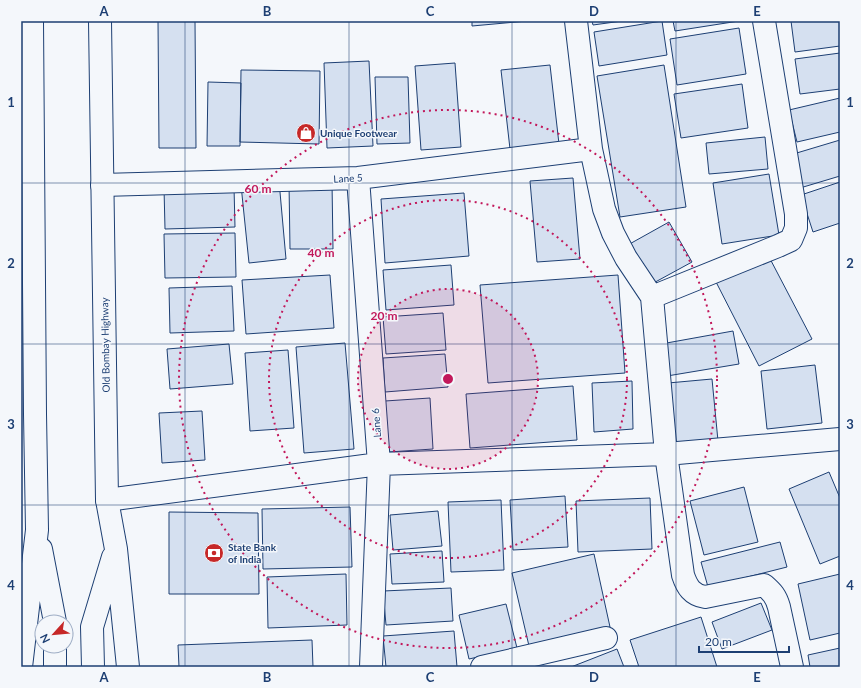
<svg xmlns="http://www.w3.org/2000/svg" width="861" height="688" font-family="Lato,sans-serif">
  <rect width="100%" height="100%" fill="#f4f7fb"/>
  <path fill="#d5e0f0" stroke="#1d3f73" d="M 158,21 L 195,21 L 196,148 L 159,148 Z
    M 472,21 L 527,21 L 472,26 Z
    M 592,21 L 622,21 L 593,25 Z
    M 662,21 L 667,55 L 599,66 L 594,32 Z
    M 673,21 L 739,21 L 675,31 Z
    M 791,21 L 840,21 L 840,46 L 795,52 Z
    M 739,28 L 746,74 L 677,85 L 670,39 Z
    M 840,53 L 840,89 L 800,94 L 795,59 Z
    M 369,61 L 373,146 L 327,148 L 324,63 Z
    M 455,63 L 461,147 L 421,150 L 415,66 Z
    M 550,65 L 559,144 L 510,149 L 501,70 Z
    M 664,65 L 686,207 L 620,217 L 597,76 Z
    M 241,70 L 320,71 L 319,144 L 240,142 Z
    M 375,77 L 408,77 L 410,143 L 377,144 Z
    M 208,82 L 241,83 L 240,146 L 207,146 Z
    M 742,84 L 748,128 L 681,138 L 674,94 Z
    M 840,98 L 840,132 L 797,142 L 789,110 Z
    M 765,137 L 768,169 L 709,174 L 706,143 Z
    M 840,140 L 840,176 L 800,188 L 790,155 Z
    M 769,174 L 779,235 L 722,244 L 713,183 Z
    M 573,178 L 580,259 L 537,262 L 530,181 Z
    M 279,181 L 286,259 L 249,263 L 241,185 Z
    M 332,182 L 333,249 L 290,249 L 289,183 Z
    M 840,182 L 840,223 L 813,232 L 801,195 Z
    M 234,187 L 235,227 L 165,229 L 164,188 Z
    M 464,193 L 469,256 L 385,263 L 381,199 Z
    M 669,222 L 692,262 L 648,286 L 626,246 Z
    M 235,233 L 236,277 L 165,278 L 164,234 Z
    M 767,253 L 812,339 L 759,366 L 715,280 Z
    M 451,265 L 454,305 L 386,310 L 383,270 Z
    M 330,275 L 334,328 L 246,334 L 242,280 Z
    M 618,275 L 625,373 L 488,383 L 480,285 Z
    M 232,286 L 234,331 L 170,333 L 169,288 Z
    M 443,313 L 446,350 L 386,354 L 383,317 Z
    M 733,331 L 739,364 L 667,376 L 661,344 Z
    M 345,343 L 354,449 L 304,453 L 296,347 Z
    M 229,344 L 233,384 L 170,389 L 167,349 Z
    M 288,350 L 294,428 L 250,431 L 245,353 Z
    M 445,354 L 448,387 L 385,392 L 383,358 Z
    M 815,365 L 822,423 L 767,429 L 761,371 Z
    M 712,379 L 718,441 L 674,445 L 668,383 Z
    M 632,381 L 633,429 L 594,432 L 592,383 Z
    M 573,386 L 577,440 L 470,448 L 466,394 Z
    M 430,398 L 433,449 L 389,452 L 385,401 Z
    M 202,411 L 205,460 L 162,463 L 159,413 Z
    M 829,472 L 840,498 L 840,556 L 820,564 L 789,489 Z
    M 744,487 L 758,542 L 704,555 L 690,501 Z
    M 565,496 L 568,547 L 513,550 L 510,500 Z
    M 650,498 L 652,549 L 578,552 L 576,501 Z
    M 501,500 L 504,570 L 451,572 L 448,502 Z
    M 350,507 L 352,567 L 263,569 L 262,509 Z
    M 438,511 L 442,546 L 393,550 L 390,515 Z
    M 169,512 L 258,513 L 259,594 L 169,594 Z
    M 780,542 L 787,567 L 708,587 L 701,562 Z
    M 442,551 L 444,582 L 392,584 L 390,554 Z
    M 594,554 L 610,627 L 529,646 L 512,573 Z
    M 346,574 L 347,625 L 268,628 L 267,577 Z
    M 840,574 L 840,633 L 810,640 L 798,584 Z
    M 451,588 L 453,621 L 386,625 L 383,591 Z
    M 761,603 L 772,630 L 722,649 L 712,622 Z
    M 506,604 L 517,648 L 469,659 L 459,615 Z
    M 701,617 L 717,667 L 639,667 L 630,640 Z
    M 454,631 L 457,667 L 386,667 L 383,636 Z
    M 312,640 L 313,667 L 179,667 L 178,645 Z
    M 840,648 L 840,667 L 810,667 L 808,655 Z
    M 617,649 L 624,667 L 571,667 Z"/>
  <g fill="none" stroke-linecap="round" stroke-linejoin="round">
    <g stroke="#1d3f73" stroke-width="24">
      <path id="street" d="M 576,21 L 591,149 L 604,209 L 613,233 L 626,258 L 652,297 L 666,454 L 683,575 C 687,587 692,595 705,597 L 764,585 C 772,592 776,596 779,607 L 792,667
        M 358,178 L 379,464 L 371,667
        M 102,185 L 358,178 L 591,149
        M 652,297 L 778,246 L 791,240 L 796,228 L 796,214 L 764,21
        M 107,500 L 379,464 L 666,454 L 840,439
        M 482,667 L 606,638"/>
    </g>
    <g stroke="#1d3f73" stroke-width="24">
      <path id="primary" d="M 100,21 L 107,500 L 116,549 L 128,667
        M 41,549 L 55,622
        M 21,667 L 37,530 L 35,414 L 32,21
        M 55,667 L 55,646
        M 93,667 L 92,627 L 113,557"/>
    </g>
    <use href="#street" stroke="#f4f7fb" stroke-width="22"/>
    <use href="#primary" stroke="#f4f7fb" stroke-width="22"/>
  </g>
  <path fill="none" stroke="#1d3f73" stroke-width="1" stroke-opacity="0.55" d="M 185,21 L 185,667M 349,21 L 349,667M 512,21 L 512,667M 676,21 L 676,667M 21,183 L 840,183M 21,344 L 840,344M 21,505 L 840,505"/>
  <circle cx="448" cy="379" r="90" fill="#c2185b" fill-opacity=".12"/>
  <g fill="none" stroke="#c2185b" stroke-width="2" stroke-dasharray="2 4">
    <circle cx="448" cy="379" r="90"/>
    <circle cx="448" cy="379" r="179"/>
    <circle cx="448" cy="379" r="269"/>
  </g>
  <defs>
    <g id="shop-disc" transform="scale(1)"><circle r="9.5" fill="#c62828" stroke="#f4f7fb"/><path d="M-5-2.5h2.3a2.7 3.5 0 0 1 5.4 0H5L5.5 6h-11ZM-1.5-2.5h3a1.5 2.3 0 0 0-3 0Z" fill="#fff"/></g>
    <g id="bank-disc" transform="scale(1)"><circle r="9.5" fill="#c62828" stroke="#f4f7fb"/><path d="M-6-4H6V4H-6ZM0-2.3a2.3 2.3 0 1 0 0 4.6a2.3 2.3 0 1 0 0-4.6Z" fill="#fff"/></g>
  </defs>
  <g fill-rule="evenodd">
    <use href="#shop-disc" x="306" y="133"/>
    <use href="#bank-disc" x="214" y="553"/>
  </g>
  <g text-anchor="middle" stroke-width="3" stroke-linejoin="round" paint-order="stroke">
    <g font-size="10" font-weight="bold" fill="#1d3f73" stroke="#f4f7fb" text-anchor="start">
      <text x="320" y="137">Unique Footwear</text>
      <text x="228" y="551">State Bank<tspan x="228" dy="12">of India</tspan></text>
    </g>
    <g font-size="10" fill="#1d3f73" stroke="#f4f7fb">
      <text transform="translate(348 178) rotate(-3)" y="4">Lane 5</text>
      <text transform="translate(105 345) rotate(-91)" y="4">Old Bombay Highway</text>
      <text transform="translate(376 423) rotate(-94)" y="4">Lane 6</text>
    </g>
  </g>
  <circle cx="448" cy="379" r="6" fill="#c2185b" stroke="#f4f7fb" stroke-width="2"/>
  <g font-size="12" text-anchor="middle" font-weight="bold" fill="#c2185b" stroke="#f4f7fb" stroke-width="3" stroke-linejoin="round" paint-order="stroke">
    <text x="258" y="193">60 m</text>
    <text x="321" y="257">40 m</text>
    <text x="384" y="320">20 m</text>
  </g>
  <rect width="861" height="688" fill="none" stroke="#f4f7fb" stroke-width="44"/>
  <g transform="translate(54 634) rotate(243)"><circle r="19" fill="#f4f7fb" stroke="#9eadc5"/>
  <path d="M0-3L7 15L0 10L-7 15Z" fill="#c62828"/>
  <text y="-6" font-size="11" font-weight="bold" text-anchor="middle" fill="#1d3f73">N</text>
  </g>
  <path d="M699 646v6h90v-6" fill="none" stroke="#1d3f73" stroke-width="2"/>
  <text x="705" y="646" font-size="12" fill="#1d3f73" stroke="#f4f7fb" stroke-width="3" paint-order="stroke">20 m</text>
  <rect x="22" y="22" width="817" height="644" fill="none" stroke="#1d3f73" stroke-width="1.5"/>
  <g font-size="13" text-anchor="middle" font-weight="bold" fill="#1d3f73">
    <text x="104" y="16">A</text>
    <text x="267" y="16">B</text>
    <text x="430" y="16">C</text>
    <text x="594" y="16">D</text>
    <text x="757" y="16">E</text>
    <text x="11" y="107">1</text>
    <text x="850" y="107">1</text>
    <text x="11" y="268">2</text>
    <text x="850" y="268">2</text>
    <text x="11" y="429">3</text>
    <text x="850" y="429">3</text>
    <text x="11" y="590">4</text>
    <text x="850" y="590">4</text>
    <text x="104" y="682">A</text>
    <text x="267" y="682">B</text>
    <text x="430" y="682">C</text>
    <text x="594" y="682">D</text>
    <text x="757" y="682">E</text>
  </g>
</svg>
